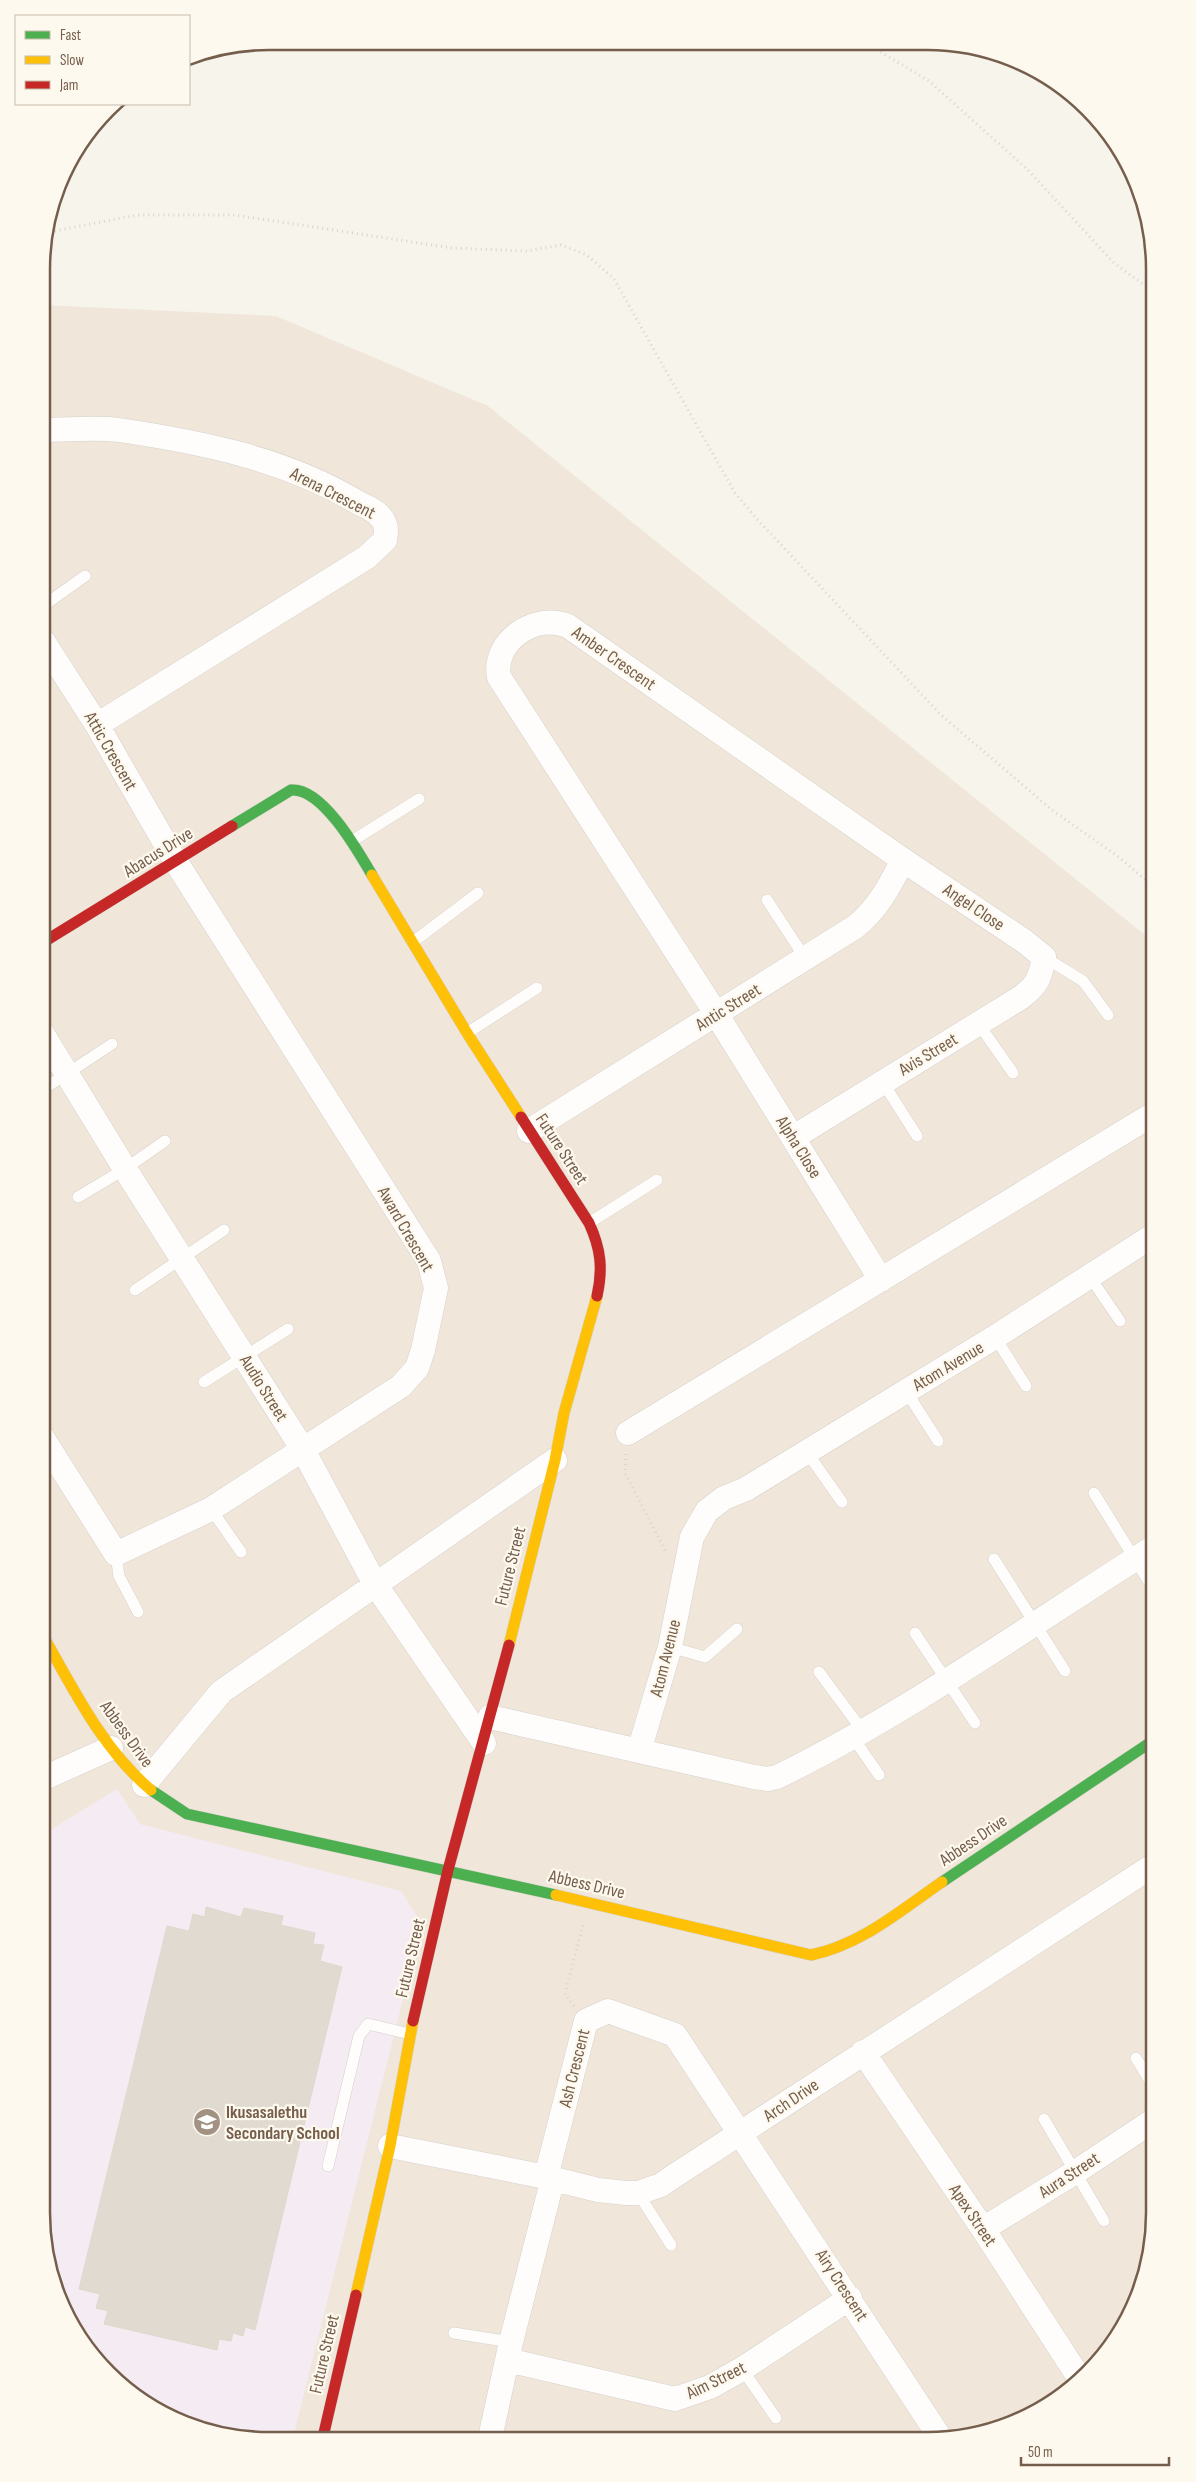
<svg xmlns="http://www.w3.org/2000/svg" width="1196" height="2482" font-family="'Sofia Sans Condensed',sans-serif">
  <rect width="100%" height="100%" fill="#f7f4ec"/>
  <path fill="#f0e7da" d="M 43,305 L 276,316 L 488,406 L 1155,943 L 1154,2228 L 1137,2300 L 1098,2363 L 1053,2402 L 986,2433 L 927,2441 L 225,2436 L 168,2417 L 119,2384 L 72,2327 L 49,2272 L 41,2213 Z"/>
  <path fill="#f4ebf3" d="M 117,1789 L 140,1824 L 401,1891 L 422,1924 L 293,2437 L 225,2436 L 168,2417 L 119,2384 L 72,2327 L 49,2272 L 41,2213 L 42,1835 Z"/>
  <path fill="#e1dad1" stroke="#e0d8ce" d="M 206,1907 L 241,1917 L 244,1908 L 283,1916 L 281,1925 L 315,1933 L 313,1944 L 324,1945 L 320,1961 L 342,1967 L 255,2330 L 245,2327 L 243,2336 L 233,2333 L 231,2341 L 219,2339 L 217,2350 L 104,2324 L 108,2311 L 96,2308 L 100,2294 L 79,2289 L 167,1926 L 189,1931 L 193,1914 L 205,1917 Z"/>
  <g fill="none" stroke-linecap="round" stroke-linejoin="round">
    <g stroke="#d6d1ca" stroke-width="12">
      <path id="lane" d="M 43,606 L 85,576
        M 352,841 L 419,799
        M 767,900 L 805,958
        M 413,942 L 478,893
        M 1044,957 L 1083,981 L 1108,1015
        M 978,1023 L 1013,1073
        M 467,1033 L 537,988
        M 882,1081 L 917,1136
        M 42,1090 L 112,1044
        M 78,1197 L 125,1169 L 165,1141
        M 589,1223 L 657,1180
        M 1090,1277 L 1120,1321
        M 135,1290 L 224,1230
        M 995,1337 L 1026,1386
        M 204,1382 L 288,1329
        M 906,1391 L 938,1441
        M 806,1451 L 842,1502
        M 1094,1493 L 1154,1590
        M 211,1509 L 241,1552
        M 116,1554 L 119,1576 L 138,1612
        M 994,1559 L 1065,1671
        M 915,1633 L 975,1723
        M 670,1647 L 705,1657 L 737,1629
        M 819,1672 L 862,1730
        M 852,1736 L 879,1775
        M 1136,2058 L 1154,2088
        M 1044,2119 L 1104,2221
        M 328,2166 L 359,2036 L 368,2024 L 410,2034
        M 638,2193 L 671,2245
        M 454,2333 L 511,2342
        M 742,2369 L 776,2418"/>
    </g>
    <g stroke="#d6d1ca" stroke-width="25">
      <path id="street" d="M 43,430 C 68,430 94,427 119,430 C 201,442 285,459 357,502 C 366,507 380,512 384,522 C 387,528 386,534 385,540 L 367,557 L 97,725
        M 42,1033 L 125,1169 L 302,1448 L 375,1584 L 484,1743
        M 529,1131 L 855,927 C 878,909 890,885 903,860
        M 794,1137 L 1020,998 C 1038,985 1040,978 1044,957 L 1024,941 L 903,860 L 568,626 C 536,612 492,641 499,677 L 717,1015 L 881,1280
        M 628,1433 L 1155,1113
        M 42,1437 L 116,1554 L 211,1509 L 401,1386 L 417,1368 L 423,1350 L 436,1288 L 429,1261 L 176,862 L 97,725 L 43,641
        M 1154,1547 C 1030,1625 909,1712 777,1777 L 768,1779 L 754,1777 L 639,1751 L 670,1647 L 692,1537 L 707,1511 L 724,1498 L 746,1489 L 995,1337 L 1154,1235
        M 490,1717 L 639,1751
        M 42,1779 L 111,1748
        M 144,1785 L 221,1692 L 555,1460
        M 863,2052 L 983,2229 L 1080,2379
        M 390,2146 L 546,2177 L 598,2190 L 626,2193 L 638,2193 L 661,2185 L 674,2176 L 1154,1865
        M 546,2177 L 586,2021 L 608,2011 L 675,2035 L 941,2439
        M 983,2229 L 1074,2173 L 1154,2120
        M 507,2360 L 675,2399 L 710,2387 L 742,2369 L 850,2298
        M 490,2438 L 511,2342 L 553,2178"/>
    </g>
    <g stroke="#d7d1ca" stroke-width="12">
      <path id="fast" d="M 232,826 L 291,790 C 322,787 358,851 372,875
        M 151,1790 L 187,1814 L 556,1895
        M 942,1882 L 1154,1740"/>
    </g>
    <g stroke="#d7d1ca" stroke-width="12">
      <path id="slow" d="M 372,875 L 467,1033 L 521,1117
        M 42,1634 C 73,1688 102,1749 151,1790
        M 509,1645 L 555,1460 L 564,1413 L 597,1296
        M 556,1895 L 811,1955 C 861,1945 901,1910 942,1882
        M 356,2295 L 390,2146 L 413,2021"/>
    </g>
    <g stroke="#d7d1ca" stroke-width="12">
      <path id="jam" d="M 42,943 L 232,826
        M 521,1117 L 589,1223 C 601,1249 603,1269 597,1296
        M 413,2021 L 448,1870 L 509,1645
        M 323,2437 L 356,2295"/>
    </g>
    <path stroke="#dad4ce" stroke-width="3" stroke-dasharray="1 4" stroke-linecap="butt" d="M 862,45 L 876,49 L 929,81 L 1027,169 L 1114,263 L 1155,293
      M 45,233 L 137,215 L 235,215 L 452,248 L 526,251 L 561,245 L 587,255 L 614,279 L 735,493 L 755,517 L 941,715 L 1052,810 L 1120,858 L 1155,888
      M 626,1454 L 625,1473 L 666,1552
      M 574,2006 L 565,1994 L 583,1925"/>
    <use href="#lane" stroke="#fefdfc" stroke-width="11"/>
    <use href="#street" stroke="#fefdfc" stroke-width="24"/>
    <use href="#fast" stroke="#4caf50" stroke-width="11"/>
    <use href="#slow" stroke="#ffc107" stroke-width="11"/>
    <use href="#jam" stroke="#c62828" stroke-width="11"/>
  </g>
  <defs>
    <g id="school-disc" transform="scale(1.4375)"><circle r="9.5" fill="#a29284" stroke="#fef9ee"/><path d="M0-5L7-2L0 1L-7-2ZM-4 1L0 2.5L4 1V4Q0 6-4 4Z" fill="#fff"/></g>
  </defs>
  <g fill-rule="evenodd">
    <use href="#school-disc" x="207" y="2122"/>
  </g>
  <g text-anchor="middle" stroke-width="4.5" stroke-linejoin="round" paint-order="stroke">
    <g font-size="18" fill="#755e4c" stroke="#fef9ee">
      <text transform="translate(333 493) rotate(27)" y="6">Arena Crescent</text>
      <text transform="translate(614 658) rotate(35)" y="6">Amber Crescent</text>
      <text transform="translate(111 751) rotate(60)" y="6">Attic Crescent</text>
      <text transform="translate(158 852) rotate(-32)" y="6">Abacus Drive</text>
      <text transform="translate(974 907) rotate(34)" y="6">Angel Close</text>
      <text transform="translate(728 1007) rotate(-32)" y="6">Antic Street</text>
      <text transform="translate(928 1054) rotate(-31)" y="6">Avis Street</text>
      <text transform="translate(799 1147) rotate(58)" y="6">Alpha Close</text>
      <text transform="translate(562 1149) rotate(57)" y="6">Future Street</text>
      <text transform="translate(406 1229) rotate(60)" y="6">Award Crescent</text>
      <text transform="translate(948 1366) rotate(-31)" y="6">Atom Avenue</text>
      <text transform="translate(264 1388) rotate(58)" y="6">Audio Street</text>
      <text transform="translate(510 1566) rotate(-76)" y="6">Future Street</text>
      <text transform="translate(665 1658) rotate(-76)" y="6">Atom Avenue</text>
      <text transform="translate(127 1734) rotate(54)" y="6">Abbess Drive</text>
      <text transform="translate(973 1840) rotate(-34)" y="6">Abbess Drive</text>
      <text transform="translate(587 1884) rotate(13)" y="6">Abbess Drive</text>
      <text transform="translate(410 1958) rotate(-77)" y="6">Future Street</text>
      <text transform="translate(574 2068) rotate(-76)" y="6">Ash Crescent</text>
      <text transform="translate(791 2100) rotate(-34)" y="6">Arch Drive</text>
      <text transform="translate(1069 2175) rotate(-33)" y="6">Aura Street</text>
      <text transform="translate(973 2215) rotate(56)" y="6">Apex Street</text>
      <text transform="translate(842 2285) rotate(57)" y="6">Airy Crescent</text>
      <text transform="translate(324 2354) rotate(-77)" y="6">Future Street</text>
      <text transform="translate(716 2380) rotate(-26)" y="6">Aim Street</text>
    </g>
    <g font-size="18" font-weight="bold" fill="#755e4c" stroke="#fef9ee" text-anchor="start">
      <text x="226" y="2118">Ikusasalethu<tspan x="226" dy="21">Secondary School</tspan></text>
    </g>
  </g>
  <path d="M0 0H1196V2482H0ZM269 50H927A219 219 0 0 1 1146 269V2213A219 219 0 0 1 927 2432H269A219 219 0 0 1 50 2213V269A219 219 0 0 1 269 50Z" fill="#fef9ee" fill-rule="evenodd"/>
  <path fill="none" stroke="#755e4c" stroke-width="2.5" d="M269 50H927A219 219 0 0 1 1146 269V2213A219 219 0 0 1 927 2432H269A219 219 0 0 1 50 2213V269A219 219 0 0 1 269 50Z"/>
  <rect x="15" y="15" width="175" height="90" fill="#fef9ee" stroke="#c7bbad"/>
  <rect x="25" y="31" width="25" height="8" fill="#4caf50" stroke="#c7bbad"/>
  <text x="60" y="40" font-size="15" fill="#755e4c">Fast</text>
  <rect x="25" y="56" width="25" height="8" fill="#ffc107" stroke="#c7bbad"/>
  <text x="60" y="65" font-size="15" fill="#755e4c">Slow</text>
  <rect x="25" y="81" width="25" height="8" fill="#c62828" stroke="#c7bbad"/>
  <text x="60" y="90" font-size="15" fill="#755e4c">Jam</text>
  <path d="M1021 2457v8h148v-8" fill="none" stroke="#755e4c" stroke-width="2.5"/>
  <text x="1028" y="2457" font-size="15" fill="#755e4c" stroke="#fef9ee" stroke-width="4" paint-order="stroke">50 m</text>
</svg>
